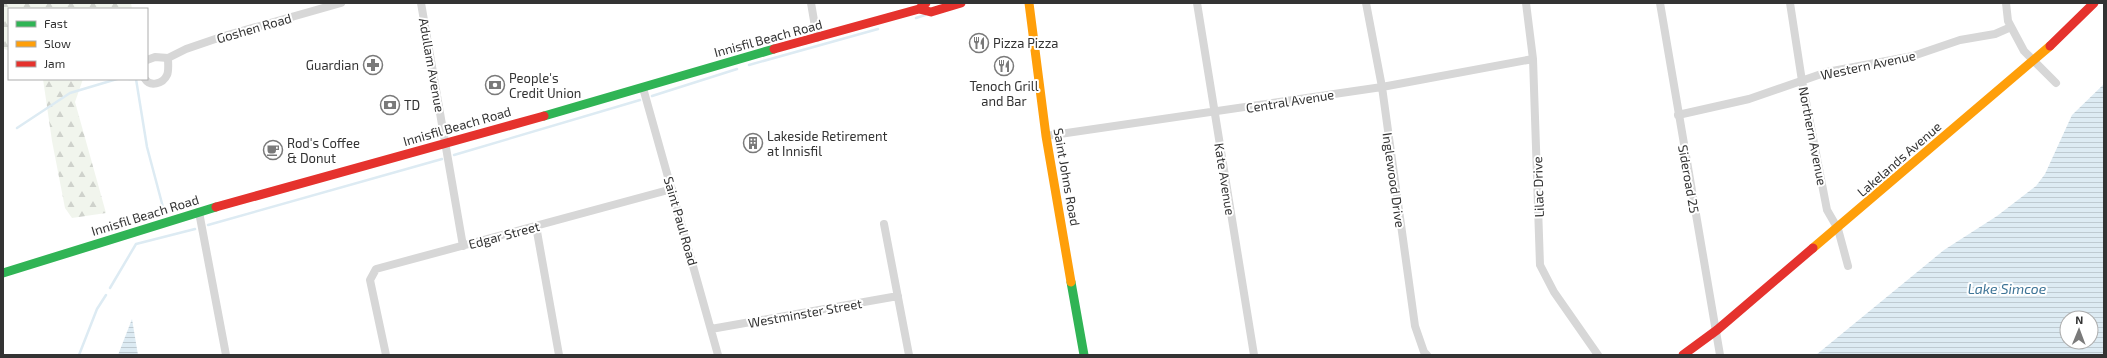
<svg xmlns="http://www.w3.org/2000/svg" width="2107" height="358" font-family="'Exo 2',sans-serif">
  <defs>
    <pattern id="forest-firs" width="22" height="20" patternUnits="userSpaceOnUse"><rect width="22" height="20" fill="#f1f5ed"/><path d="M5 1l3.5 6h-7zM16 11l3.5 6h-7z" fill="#cfd2cc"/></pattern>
    <pattern id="water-rules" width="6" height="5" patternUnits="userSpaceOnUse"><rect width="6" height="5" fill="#ddebf3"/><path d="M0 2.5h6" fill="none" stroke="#becad1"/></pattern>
  </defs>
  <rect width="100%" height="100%" fill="#fff"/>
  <path fill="url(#forest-firs)" d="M 3,3 L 131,3 L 132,9 L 9,9 L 9,51 L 3,48 Z
    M 43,79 L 83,79 L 75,102 L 106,213 L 72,218 L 65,208 L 52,141 Z"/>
  <path fill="url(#water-rules)" fill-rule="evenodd" d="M 2104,84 L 2104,355 L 1816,355 L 1944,250 L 1997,216 L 2036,186 L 2045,174 L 2072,115 ZM 2067,318 L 2091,318 L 2091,342 L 2067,342 Z
    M 132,319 L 138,355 L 118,355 Z"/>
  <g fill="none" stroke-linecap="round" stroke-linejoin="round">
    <path stroke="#ddebf3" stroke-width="2.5" d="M 916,18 L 925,15
      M 749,65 L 878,29
      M 129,79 L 136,79 L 147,147 L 164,211
      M 652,96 L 737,69
      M 17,128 L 70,93 L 117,79
      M 454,155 L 640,100
      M 208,225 L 442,159
      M 110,288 L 136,244 L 195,229
      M 79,355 L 97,309 L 106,295"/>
    <path stroke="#d7d7d7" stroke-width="8" d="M 421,3 L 463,246
      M 811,3 L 817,38
      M 1197,3 L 1254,355
      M 1366,3 L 1382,87 L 1415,326 L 1424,352 L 1427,355
      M 1526,3 L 1533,59 L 1540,265 L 1554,292 L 1598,355
      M 1660,3 L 1720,355
      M 1790,3 L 1802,81 L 1827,210 L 1838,229 L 1848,266
      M 2006,3 L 2008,21 L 2024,51 L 2056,83
      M 147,60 L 155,57 L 168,58 L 186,49 L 224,36 L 341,3
      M 145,79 C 150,87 163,84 167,75 C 169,71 168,63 168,58
      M 643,88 L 718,355
      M 1678,115 L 1749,99 L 1827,72 L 1913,56 L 1960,40 L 1995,34 L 2011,27
      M 1046,136 L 1382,87 L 1533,59
      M 199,212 L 226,355
      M 884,224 L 909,355
      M 536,226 L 559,355
      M 711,329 L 898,296
      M 386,355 L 370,280 L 376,269 L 672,189"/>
    <path stroke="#30b455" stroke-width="9" d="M 544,116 L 774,49
      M 3,273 L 216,207
      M 1071,282 L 1084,355"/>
    <path stroke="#ff9f0a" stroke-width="9" d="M 1029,3 L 1046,136 L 1071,282
      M 1813,248 L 2050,46"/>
    <path stroke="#e5322d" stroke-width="9" d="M 919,9 L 931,12 L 961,3
      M 2050,46 L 2094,3
      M 774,49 L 919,9 L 926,3
      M 216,207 L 544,116
      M 1683,355 L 1717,330 L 1813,248"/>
  </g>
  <defs>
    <g id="restaurant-ring" transform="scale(1)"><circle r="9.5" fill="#fff" stroke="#7a7a7a" stroke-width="1.5"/><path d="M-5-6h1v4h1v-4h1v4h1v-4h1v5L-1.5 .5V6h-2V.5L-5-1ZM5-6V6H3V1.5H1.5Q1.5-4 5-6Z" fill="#7a7a7a"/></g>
    <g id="pharmacy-ring" transform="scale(1)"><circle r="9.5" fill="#fff" stroke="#7a7a7a" stroke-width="1.5"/><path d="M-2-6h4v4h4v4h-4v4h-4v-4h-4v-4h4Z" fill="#7a7a7a"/></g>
    <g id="bank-ring" transform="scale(1)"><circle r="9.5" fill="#fff" stroke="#7a7a7a" stroke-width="1.5"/><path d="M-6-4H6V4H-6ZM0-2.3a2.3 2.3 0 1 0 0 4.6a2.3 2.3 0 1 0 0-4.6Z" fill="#7a7a7a"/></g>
    <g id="building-ring" transform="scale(1)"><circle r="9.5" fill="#fff" stroke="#7a7a7a" stroke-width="1.5"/><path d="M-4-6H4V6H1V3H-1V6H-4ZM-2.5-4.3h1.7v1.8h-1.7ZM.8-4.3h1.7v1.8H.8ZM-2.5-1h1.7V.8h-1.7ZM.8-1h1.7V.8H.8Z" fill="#7a7a7a"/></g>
    <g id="cafe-ring" transform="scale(1)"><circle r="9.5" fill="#fff" stroke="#7a7a7a" stroke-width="1.5"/><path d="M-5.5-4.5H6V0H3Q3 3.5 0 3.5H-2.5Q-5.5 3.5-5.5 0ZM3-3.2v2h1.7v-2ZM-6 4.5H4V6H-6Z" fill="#7a7a7a"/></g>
  </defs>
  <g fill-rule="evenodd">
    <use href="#restaurant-ring" x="979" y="43"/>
    <use href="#pharmacy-ring" x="373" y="65"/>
    <use href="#restaurant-ring" x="1004" y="66"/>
    <use href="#bank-ring" x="495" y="85"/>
    <use href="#bank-ring" x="390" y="105"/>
    <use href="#building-ring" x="753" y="143"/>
    <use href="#cafe-ring" x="273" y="150"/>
  </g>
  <g text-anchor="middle" stroke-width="4" stroke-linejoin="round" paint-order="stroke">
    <g font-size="13" fill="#333" stroke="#fff">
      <text transform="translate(254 28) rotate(-16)" y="5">Goshen Road</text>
      <text transform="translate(768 38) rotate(-15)" y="5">Innisfil Beach Road</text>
      <text transform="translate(432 65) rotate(80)" y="5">Adullam Avenue</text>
      <text transform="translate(1868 65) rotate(-12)" y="5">Western Avenue</text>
      <text transform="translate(1290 101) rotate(-9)" y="5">Central Avenue</text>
      <text transform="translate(457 126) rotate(-16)" y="5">Innisfil Beach Road</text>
      <text transform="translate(1813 136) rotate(79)" y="5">Northern Avenue</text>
      <text transform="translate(1899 159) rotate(-41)" y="5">Lakelands Avenue</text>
      <text transform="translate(1067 177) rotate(80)" y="5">Saint Johns Road</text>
      <text transform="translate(1225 179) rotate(81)" y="5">Kate Avenue</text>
      <text transform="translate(1689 179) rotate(80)" y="5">Sideroad 25</text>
      <text transform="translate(1394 180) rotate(82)" y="5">Inglewood Drive</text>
      <text transform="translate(1538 187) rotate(-92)" y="5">Lilac Drive</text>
      <text transform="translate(145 215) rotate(-17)" y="5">Innisfil Beach Road</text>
      <text transform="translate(681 221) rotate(74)" y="5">Saint Paul Road</text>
      <text transform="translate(504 235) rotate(-15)" y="5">Edgar Street</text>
      <text transform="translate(805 313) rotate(-10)" y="5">Westminster Street</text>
    </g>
    <g font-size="13" fill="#333" stroke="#fff" text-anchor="start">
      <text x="993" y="48">Pizza Pizza</text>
      <text x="359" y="70" text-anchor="end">Guardian</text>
      <text x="509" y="83">People's<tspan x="509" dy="15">Credit Union</tspan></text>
      <text x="1004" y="91" text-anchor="middle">Tenoch Grill<tspan x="1004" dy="15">and Bar</tspan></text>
      <text x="404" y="110">TD</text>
      <text x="767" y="141">Lakeside Retirement<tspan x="767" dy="15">at Innisfil</tspan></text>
      <text x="287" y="148">Rod's Coffee<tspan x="287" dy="15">&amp; Donut</tspan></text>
    </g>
    <g font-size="14" font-style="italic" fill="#3f7597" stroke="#fff">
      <text x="2007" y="294">Lake Simcoe</text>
    </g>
  </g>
  <rect width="2107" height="358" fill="none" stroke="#333333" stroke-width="8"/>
  <rect x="8" y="8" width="140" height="72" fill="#ffffff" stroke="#adadad"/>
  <rect x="16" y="21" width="20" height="6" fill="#30b455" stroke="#adadad"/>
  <text x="44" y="28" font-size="12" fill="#333333">Fast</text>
  <rect x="16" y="41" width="20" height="6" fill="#ff9f0a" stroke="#adadad"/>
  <text x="44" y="48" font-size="12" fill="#333333">Slow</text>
  <rect x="16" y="61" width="20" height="6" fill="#e5322d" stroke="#adadad"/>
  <text x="44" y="68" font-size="12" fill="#333333">Jam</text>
  <g transform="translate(2079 330) rotate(1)"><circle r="19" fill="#ffffff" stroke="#adadad"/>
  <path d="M0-3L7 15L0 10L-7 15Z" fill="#7a7a7a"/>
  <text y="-6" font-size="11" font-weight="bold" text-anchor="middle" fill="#333333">N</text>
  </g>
</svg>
